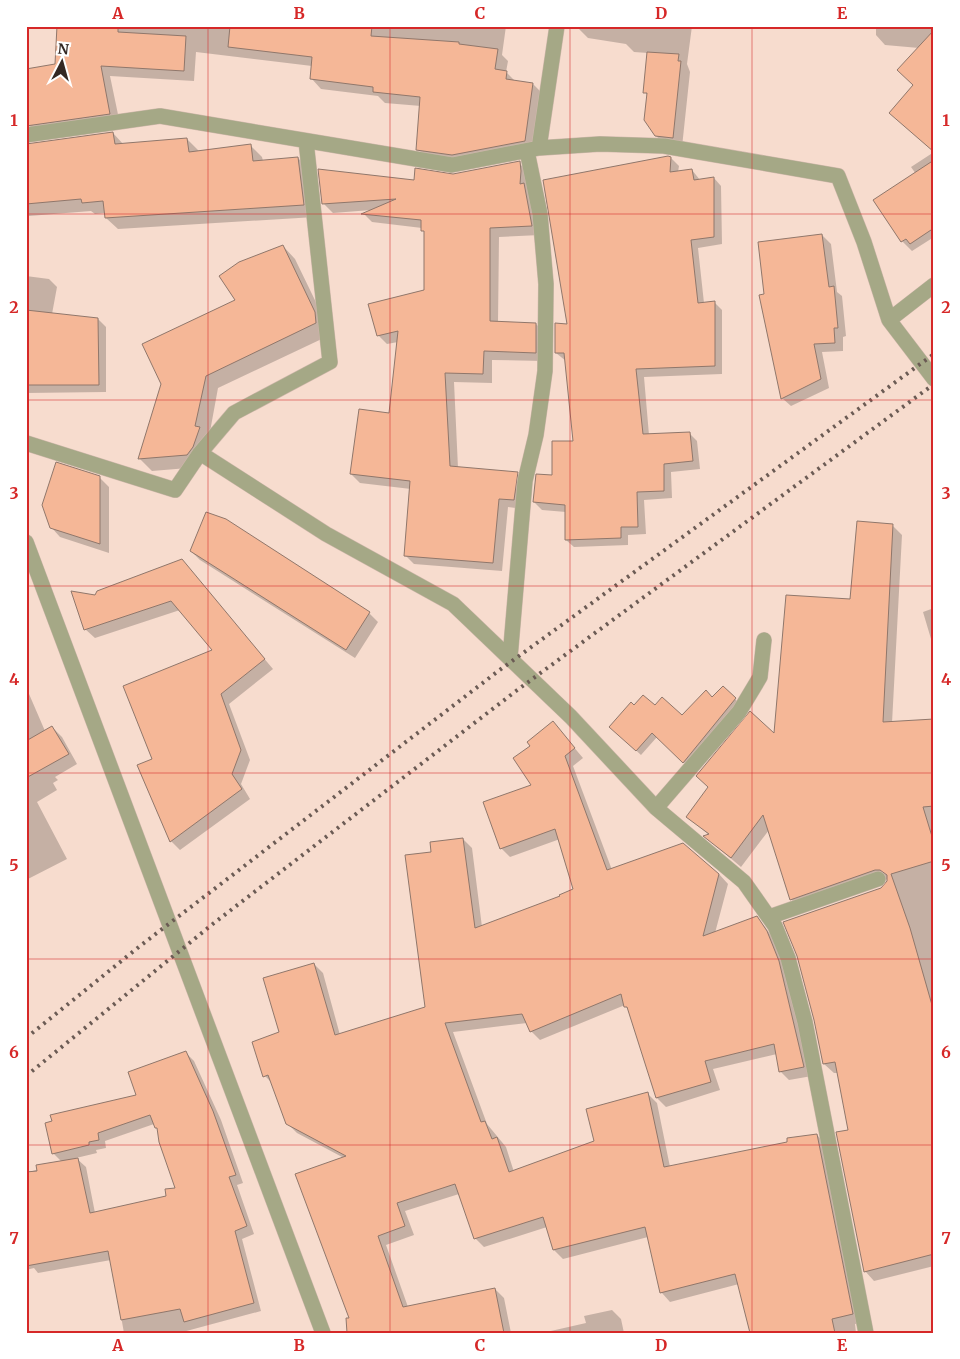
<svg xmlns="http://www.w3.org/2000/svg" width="960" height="1359" font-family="Merriweather,serif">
  <rect width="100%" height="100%" fill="#f7dcce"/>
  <path fill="#0003" fill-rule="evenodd" d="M 58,26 L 506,26 L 502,55 L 508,61 L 506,72 L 516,82 L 533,84 L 543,94 L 536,151 L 428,160 L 418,149 L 421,106 L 385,103 L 378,96 L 321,89 L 311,78 L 312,66 L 196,52 L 194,81 L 110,76 L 120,124 L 40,135 L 29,125 L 56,65 Z
    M 579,26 L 692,26 L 687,64 L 690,72 L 682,147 L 666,145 L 656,136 L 648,96 L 645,92 L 648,53 L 634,52 L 626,44 L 588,38 L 579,29 Z
    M 814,26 L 934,26 L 934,237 L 912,251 L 902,241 L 875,201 L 916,174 L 911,167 L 934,152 L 890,113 L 914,85 L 919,48 L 885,45 L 876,35 L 876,28 Z
    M 113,133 L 124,145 L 187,139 L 199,151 L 250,145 L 262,157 L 263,161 L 298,158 L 310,170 L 315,217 L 118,229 L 106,218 L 105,213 L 95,214 L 91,211 L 29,216 L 26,214 L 26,149 Z
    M 671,158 L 679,166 L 678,172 L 692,170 L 700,180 L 714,178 L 721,186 L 722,244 L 698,248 L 704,303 L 714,302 L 722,310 L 722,374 L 644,377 L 649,435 L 689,433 L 697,441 L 700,469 L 671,472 L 672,498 L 644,500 L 646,534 L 628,535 L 628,545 L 574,547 L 566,540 L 566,512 L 542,510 L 534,502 L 553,476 L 574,442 L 566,361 L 556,353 L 569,325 Z
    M 519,163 L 528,172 L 540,235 L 499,237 L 498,323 L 536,324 L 545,333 L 544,361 L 492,360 L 492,383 L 454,382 L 458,468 L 517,473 L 526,482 L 523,509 L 508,507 L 502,571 L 414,564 L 405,555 L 411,489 L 360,483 L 351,474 L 390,414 L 398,342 L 387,344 L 378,335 L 425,291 L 426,234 L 422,228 L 372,222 L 364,214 L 371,210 L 333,213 L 324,204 L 415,181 Z
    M 822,235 L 831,244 L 837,292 L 842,296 L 846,336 L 843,337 L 843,351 L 822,352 L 829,388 L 791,406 L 782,398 L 766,295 Z
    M 283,246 L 295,259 L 327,325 L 328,336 L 218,388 L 205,459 L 200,467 L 152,471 L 139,458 L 237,300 Z
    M 26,276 L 49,279 L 57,287 L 52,314 L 98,319 L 106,327 L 106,392 L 26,393 Z
    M 99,477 L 109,487 L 109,553 L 60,537 L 51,527 Z
    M 892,525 L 902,535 L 892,723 L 934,776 L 934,1266 L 874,1281 L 865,1271 L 850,1131 L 838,1073 L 834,1073 L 824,1064 L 882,889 L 888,879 L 801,909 L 791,899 L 769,830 L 741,867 L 715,845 L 709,835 L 688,817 L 775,736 Z
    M 191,551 L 369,613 L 378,622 L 355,658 L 200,560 Z
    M 182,561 L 273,669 L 229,704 L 250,760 L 241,784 L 250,799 L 180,850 L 171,841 L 214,651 L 180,610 L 95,638 L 85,629 L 96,596 Z
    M 934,608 L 934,649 L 923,612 Z
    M 26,687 L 45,731 L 52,727 L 62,737 L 77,764 L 55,777 L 58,780 L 53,783 L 57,790 L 37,802 L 67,859 L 26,880 Z
    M 723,687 L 740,704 L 688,766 L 657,737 L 641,755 L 615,731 L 634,707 L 655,707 L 682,716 L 712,698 Z
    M 561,732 L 583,758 L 573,766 L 612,870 L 719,874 L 728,884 L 715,933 L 756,918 L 765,927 L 775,941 L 788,971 L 812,1076 L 789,1080 L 780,1071 L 777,1054 L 713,1069 L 720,1090 L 666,1107 L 657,1098 L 630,1012 L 625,1005 L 540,1040 L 531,1031 L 527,1023 L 453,1032 L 487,1124 L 506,1147 L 514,1172 L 595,1142 L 648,1094 L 657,1103 L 670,1167 L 789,1143 L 817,1135 L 826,1144 L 861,1323 L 855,1324 L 856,1333 L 750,1333 L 739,1284 L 670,1302 L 662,1293 L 648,1237 L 563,1259 L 554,1250 L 547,1227 L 484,1247 L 475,1238 L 459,1194 L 405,1211 L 414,1235 L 386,1245 L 408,1307 L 495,1289 L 504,1298 L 511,1333 L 356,1333 L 344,1158 L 297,1133 L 287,1123 L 273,1084 L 265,1076 L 280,1033 L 314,964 L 323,973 L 340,1035 L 427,1008 L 432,853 L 463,839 L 472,848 L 482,927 L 561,897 L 574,890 L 560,839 L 510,857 L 501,848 Z
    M 186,1053 L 194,1061 L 221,1120 L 243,1183 L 237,1185 L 254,1234 L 242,1239 L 261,1311 L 179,1333 L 124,1333 L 111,1260 L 38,1273 L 34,1268 L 26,1270 L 26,1173 L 62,1162 L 53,1153 L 138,1096 ZM 154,1124 L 159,1131 L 176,1189 L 167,1197 L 95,1213 L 86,1167 L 76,1158 L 97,1153 L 96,1150 L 106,1148 L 105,1141 Z
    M 612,1310 L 621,1319 L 624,1333 L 542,1333 L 586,1323 L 584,1316 Z"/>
  <path fill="#f5b797" stroke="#90776b" d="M 57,26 L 118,26 L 118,32 L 186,36 L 184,71 L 101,66 L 110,114 L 26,126 L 26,69 L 55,64 Z
    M 230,26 L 372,26 L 371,36 L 459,42 L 459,44 L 498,49 L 495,69 L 507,71 L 506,79 L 533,83 L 525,141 L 452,155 L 416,150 L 420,97 L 373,92 L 373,87 L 310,79 L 312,57 L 228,47 Z
    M 934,30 L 934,152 L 889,113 L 913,85 L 897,70 Z
    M 647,52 L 679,54 L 678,61 L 681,61 L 673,138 L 655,136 L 644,120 L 647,93 L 643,93 Z
    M 113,132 L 115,144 L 187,138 L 189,152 L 251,144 L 253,161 L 298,157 L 304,205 L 105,218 L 103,201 L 82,203 L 81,199 L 26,204 L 26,144 Z
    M 668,156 L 671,157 L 670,172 L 692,169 L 694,180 L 714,177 L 714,237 L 691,240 L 698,303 L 715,301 L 715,366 L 636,369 L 643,434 L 690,432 L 693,461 L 664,464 L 664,491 L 637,492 L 638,527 L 621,527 L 621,538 L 565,540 L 565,505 L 533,502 L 536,474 L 552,475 L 552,441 L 573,441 L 564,353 L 555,353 L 555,323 L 567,324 L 543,180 Z
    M 934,160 L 934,228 L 910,244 L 906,239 L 901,242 L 873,200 Z
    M 520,161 L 521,171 L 520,184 L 524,183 L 532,226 L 490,228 L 490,321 L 536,323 L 536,353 L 484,351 L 483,374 L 445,373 L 450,466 L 518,472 L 514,500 L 499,499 L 493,563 L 404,556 L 410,481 L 350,474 L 359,409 L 389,413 L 398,331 L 377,336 L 368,304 L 424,290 L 424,231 L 421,231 L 421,220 L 361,214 L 396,199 L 322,204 L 318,169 L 414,180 L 415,168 L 453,174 Z
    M 822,234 L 829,287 L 834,286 L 838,328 L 834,328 L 835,343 L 814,344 L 821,379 L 781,399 L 759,295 L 764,294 L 758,242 Z
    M 283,245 L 315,312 L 316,323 L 206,376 L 195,426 L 200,427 L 193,447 L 187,455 L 138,459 L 161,384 L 142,344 L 235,300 L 219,276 L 239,262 Z
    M 26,310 L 98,318 L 99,385 L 26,385 Z
    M 56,462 L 100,476 L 100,544 L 50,528 L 42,505 Z
    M 206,512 L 226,519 L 370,612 L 346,650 L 190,551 Z
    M 857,521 L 893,524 L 883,722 L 934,719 L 934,806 L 923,807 L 934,843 L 934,861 L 891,874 L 910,928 L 934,1012 L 934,1254 L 864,1272 L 836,1132 L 848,1130 L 835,1062 L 823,1064 L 814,1020 L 797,956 L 783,922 L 881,888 L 887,881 L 887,875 L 880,870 L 875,870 L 790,900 L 763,815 L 731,858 L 703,836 L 709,834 L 686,817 L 708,787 L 696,776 L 750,711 L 774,733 L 786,595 L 850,599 Z
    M 182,559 L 265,659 L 221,694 L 241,750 L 232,774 L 242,789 L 170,842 L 137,765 L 152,759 L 123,686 L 212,650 L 171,601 L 84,630 L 71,591 L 95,595 L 97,591 Z
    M 723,686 L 736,698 L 683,763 L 652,733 L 636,751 L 609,727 L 631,702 L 634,705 L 643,695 L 655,705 L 662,697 L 682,715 L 706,690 L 712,697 Z
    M 553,721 L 575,748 L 565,756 L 607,870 L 683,843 L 719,874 L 703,936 L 757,916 L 767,931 L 779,961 L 804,1067 L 779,1072 L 774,1044 L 705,1061 L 711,1082 L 656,1098 L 627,1007 L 624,1007 L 621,994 L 530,1032 L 522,1014 L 445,1023 L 481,1122 L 485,1121 L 492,1139 L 497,1137 L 509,1172 L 594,1141 L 586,1109 L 648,1092 L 664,1167 L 787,1142 L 787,1138 L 817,1134 L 853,1314 L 832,1319 L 835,1333 L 750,1333 L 735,1274 L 660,1293 L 645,1227 L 553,1250 L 543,1217 L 474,1239 L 455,1184 L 397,1203 L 405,1226 L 378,1236 L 403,1307 L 495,1288 L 504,1333 L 347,1333 L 346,1318 L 349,1318 L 295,1174 L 346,1156 L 286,1124 L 268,1075 L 263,1077 L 252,1042 L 279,1032 L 263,978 L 314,963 L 335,1035 L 425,1007 L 405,855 L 431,852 L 430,842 L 463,838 L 475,928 L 560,896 L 559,895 L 573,889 L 555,829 L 500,849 L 483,802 L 531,785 L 513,758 L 530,746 L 527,742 Z
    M 52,726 L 69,754 L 26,778 L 26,741 Z
    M 186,1051 L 213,1111 L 236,1175 L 229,1177 L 247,1226 L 235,1231 L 254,1303 L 184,1322 L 180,1309 L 121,1320 L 108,1251 L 26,1266 L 26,1172 L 37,1171 L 36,1165 L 78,1158 L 90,1213 L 166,1196 L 165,1189 L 175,1188 L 159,1142 L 157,1128 L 155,1128 L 150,1115 L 98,1133 L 99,1140 L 89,1142 L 89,1145 L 52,1154 L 45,1123 L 52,1121 L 50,1115 L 136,1095 L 128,1072 Z"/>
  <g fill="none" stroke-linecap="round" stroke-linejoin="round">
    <g stroke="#d0b8ac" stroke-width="16">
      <path id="minor" d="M 26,135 L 160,116 L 452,165 L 539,148 L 600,144 L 664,146 L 838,176 L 864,242 L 889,320 L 934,285
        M 539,148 L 557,26
        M 889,320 L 934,379
        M 26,443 L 175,490 L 200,453 L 234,413 L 330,362 L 306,141
        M 200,453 L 326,534 L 453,604 L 571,717 L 656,808 L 744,882 L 775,926 L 788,958 L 805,1022 L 866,1333
        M 26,542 L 323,1333
        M 510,658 L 525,481 L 536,435 L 545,371 L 546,284 L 540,214 L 527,151
        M 656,808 L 739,712 L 760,677 L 764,640
        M 769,917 L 878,879"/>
    </g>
    <use href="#minor" stroke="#a5a886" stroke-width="15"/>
    <path stroke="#6b5b54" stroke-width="4" stroke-dasharray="2.5 5" stroke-linecap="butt" d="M 26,1038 L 140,946 L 497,672 L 934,354
      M 26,1076 L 214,923 L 516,691 L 934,384"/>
  </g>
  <path fill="none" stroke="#d62828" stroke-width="1" stroke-opacity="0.55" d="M 208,26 L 208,1333M 390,26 L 390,1333M 570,26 L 570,1333M 752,26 L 752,1333M 26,214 L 934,214M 26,400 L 934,400M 26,586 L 934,586M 26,773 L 934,773M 26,959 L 934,959M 26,1145 L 934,1145"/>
  <rect width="960" height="1359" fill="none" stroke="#ffffff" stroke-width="55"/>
  <g transform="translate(62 62) rotate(6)" stroke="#ffffff" stroke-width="4" paint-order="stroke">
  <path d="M0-4L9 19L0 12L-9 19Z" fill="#332823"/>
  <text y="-8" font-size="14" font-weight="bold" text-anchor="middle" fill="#332823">N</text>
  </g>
  <rect x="28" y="28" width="904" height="1304" fill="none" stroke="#d62828" stroke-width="2"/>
  <g font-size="16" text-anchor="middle" font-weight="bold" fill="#d62828">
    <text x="118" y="19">A</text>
    <text x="299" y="19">B</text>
    <text x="480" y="19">C</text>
    <text x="661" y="19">D</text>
    <text x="842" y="19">E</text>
    <text x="14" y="126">1</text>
    <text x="946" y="126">1</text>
    <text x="14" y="313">2</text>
    <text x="946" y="313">2</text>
    <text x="14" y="499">3</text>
    <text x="946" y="499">3</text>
    <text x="14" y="685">4</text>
    <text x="946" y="685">4</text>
    <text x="14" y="871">5</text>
    <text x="946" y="871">5</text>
    <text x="14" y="1058">6</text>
    <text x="946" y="1058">6</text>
    <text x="14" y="1244">7</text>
    <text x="946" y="1244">7</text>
    <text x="118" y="1351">A</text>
    <text x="299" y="1351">B</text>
    <text x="480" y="1351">C</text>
    <text x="661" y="1351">D</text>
    <text x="842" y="1351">E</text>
  </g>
</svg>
